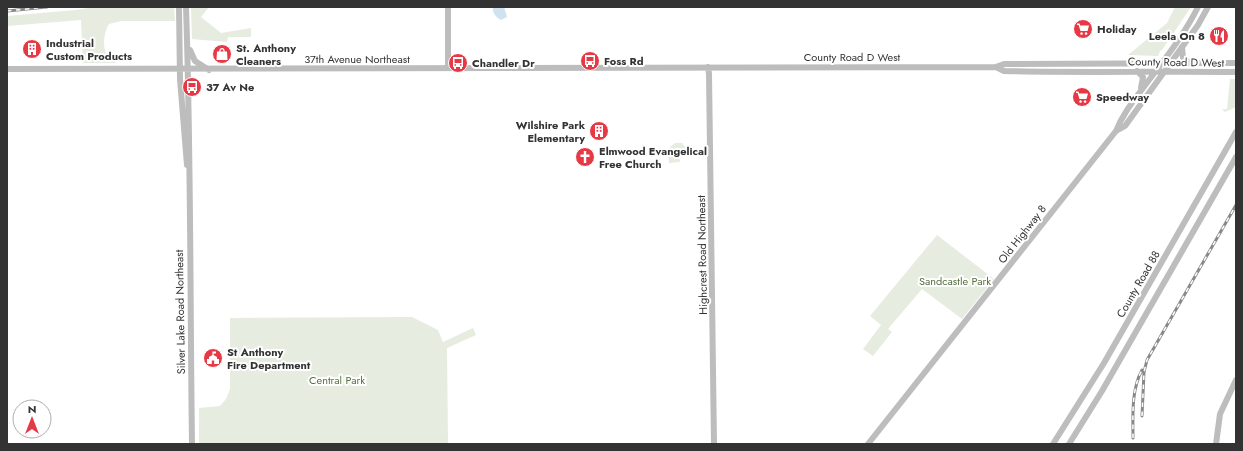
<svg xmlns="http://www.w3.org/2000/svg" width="1243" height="451" font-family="Jost,sans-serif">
  <rect width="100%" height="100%" fill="#fff"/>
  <path fill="#e6ecdf" d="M 95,7 L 174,7 L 175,21 L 121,21 L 109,24 C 104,31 102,48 107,55 C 110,59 114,58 116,63 L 83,63 L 81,20 L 7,26 L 7,16 L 76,10 Z
    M 191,7 L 209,7 L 201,17 L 221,33 L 251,28 L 251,37 L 228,37 L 227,42 L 192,39 Z
    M 1175,7 L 1191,7 L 1162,50 L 1160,51 L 1158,56 L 1128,55 L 1167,23 Z
    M 1230,79 L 1236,79 L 1236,107 L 1225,112 L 1222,109 L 1227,109 Z
    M 675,143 L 682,143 L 685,147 L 685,155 L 679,155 L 680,162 L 669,163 L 668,149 Z
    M 937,235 L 994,279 L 962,319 L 922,289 L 888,329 L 892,332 L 873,356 L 863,349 L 881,325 L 870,316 Z
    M 412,317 L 438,330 L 443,342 L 473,328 L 476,335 L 447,348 L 448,444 L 199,444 L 199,408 L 220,406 L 226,399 L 230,389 L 230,318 Z"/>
  <path fill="#cfe2ee" d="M 493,7 L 504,7 L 507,17 L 501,20 C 496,18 492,12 493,7 Z"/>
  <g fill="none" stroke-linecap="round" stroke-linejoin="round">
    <path stroke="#bdbdbd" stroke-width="6" d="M 179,7 L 180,79 L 187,165
      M 186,7 C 191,153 190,298 192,444
      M 448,7 L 448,68
      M 1182,47 L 1183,58 L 1190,63
      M 190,50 L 195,61 L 209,70
      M 708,67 L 709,74 L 714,444
      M 996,67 L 1004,71 C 1081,73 1158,71 1236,72
      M 7,69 L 996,67 L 1004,64 L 1236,63
      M 1137,71 L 1143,77 L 1141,88
      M 1116,131 L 1125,126 L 1198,25 L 1208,7
      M 868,444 L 1116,131 C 1123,113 1135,99 1146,84 C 1165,59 1184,35 1198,7
      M 1053,444 L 1104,363 L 1236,132
      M 1069,444 L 1102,391 L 1236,157
      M 1216,444 L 1220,414 L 1236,380"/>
    <g stroke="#888" stroke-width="3">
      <path id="rail" d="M 7,11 L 47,7
        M 1142,416 L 1144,372 L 1147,360 L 1236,205
        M 1133,438 C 1133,416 1131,390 1142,370"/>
    </g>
    <use href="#rail" stroke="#fff" stroke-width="1.5" stroke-dasharray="4.5" stroke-linecap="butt"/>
  </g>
  <defs>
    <g id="supermarket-disc" transform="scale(1)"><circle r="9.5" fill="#e63946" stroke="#fff"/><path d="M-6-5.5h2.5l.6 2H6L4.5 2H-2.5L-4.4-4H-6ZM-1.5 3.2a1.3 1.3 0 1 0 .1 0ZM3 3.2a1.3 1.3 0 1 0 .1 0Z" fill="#fff"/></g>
    <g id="restaurant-disc" transform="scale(1)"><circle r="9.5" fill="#e63946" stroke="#fff"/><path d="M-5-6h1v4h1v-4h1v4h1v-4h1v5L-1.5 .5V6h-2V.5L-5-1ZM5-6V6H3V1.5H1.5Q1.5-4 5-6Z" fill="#fff"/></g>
    <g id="building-disc" transform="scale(1)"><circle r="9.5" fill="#e63946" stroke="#fff"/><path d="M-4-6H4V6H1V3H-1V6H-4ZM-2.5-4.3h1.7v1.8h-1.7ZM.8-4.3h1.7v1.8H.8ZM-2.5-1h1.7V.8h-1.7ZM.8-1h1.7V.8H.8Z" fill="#fff"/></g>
    <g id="shop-disc" transform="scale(1)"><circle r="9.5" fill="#e63946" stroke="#fff"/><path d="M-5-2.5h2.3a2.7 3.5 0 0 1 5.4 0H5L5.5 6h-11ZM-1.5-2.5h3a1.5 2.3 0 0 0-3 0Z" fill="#fff"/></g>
    <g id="bus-disc" transform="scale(1)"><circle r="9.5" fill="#e63946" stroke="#fff"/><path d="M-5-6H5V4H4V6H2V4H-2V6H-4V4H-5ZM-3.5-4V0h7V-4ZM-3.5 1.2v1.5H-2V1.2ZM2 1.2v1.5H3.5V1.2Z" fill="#fff"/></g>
    <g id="church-disc" transform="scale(1)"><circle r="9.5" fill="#e63946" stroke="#fff"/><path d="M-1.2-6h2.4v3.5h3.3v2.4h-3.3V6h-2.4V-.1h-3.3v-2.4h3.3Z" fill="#fff"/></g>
    <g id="civic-disc" transform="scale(1)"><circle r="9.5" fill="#e63946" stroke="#fff"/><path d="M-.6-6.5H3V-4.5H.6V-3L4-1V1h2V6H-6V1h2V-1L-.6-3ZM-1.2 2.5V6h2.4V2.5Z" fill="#fff"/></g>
  </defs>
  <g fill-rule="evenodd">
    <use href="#supermarket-disc" x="1083" y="29"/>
    <use href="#restaurant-disc" x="1219" y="36"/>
    <use href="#building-disc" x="32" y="49"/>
    <use href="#shop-disc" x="222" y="54"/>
    <use href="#bus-disc" x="590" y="61"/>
    <use href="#bus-disc" x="458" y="63"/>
    <use href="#bus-disc" x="192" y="87"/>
    <use href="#supermarket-disc" x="1082" y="97"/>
    <use href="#building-disc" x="599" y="131"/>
    <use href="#church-disc" x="585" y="157"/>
    <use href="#civic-disc" x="213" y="358"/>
  </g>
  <g text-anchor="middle" stroke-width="4" stroke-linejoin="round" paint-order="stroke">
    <g font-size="11" font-weight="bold" fill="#333" stroke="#fff" text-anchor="start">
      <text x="1097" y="33">Holiday</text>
      <text x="1205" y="40" text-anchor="end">Leela On 8</text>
      <text x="46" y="47">Industrial<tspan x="46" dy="13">Custom Products</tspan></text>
      <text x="236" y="52">St. Anthony<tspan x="236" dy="13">Cleaners</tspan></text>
      <text x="604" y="65">Foss Rd</text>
      <text x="472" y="67">Chandler Dr</text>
      <text x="206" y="91">37 Av Ne</text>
      <text x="1096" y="101">Speedway</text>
      <text x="585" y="129" text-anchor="end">Wilshire Park<tspan x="585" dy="13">Elementary</tspan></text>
      <text x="599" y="155">Elmwood Evangelical<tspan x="599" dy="13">Free Church</tspan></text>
      <text x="227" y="356">St Anthony<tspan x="227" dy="13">Fire Department</tspan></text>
    </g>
    <g font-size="11" fill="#333" stroke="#fff">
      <text x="852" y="61">County Road D West</text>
      <text x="357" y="63">37th Avenue Northeast</text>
      <text transform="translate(1176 62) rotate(1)" y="4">County Road D West</text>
      <text transform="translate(1022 234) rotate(-52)" y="4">Old Highway 8</text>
      <text transform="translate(702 255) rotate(-91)" y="4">Highcrest Road Northeast</text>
      <text transform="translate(1138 284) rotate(-60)" y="4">County Road 88</text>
      <text transform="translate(180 312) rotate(-91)" y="4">Silver Lake Road Northeast</text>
    </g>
    <g font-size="11" fill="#56703f" stroke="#fff">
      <text x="955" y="285">Sandcastle Park</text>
      <text x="337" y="384">Central Park</text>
    </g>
  </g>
  <rect width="1243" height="451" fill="none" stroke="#333333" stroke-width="16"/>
  <g transform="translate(32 419)"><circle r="19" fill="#ffffff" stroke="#adadad"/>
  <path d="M0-3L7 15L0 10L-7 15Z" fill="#e63946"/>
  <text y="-6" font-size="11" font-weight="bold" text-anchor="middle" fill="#333333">N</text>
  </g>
</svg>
